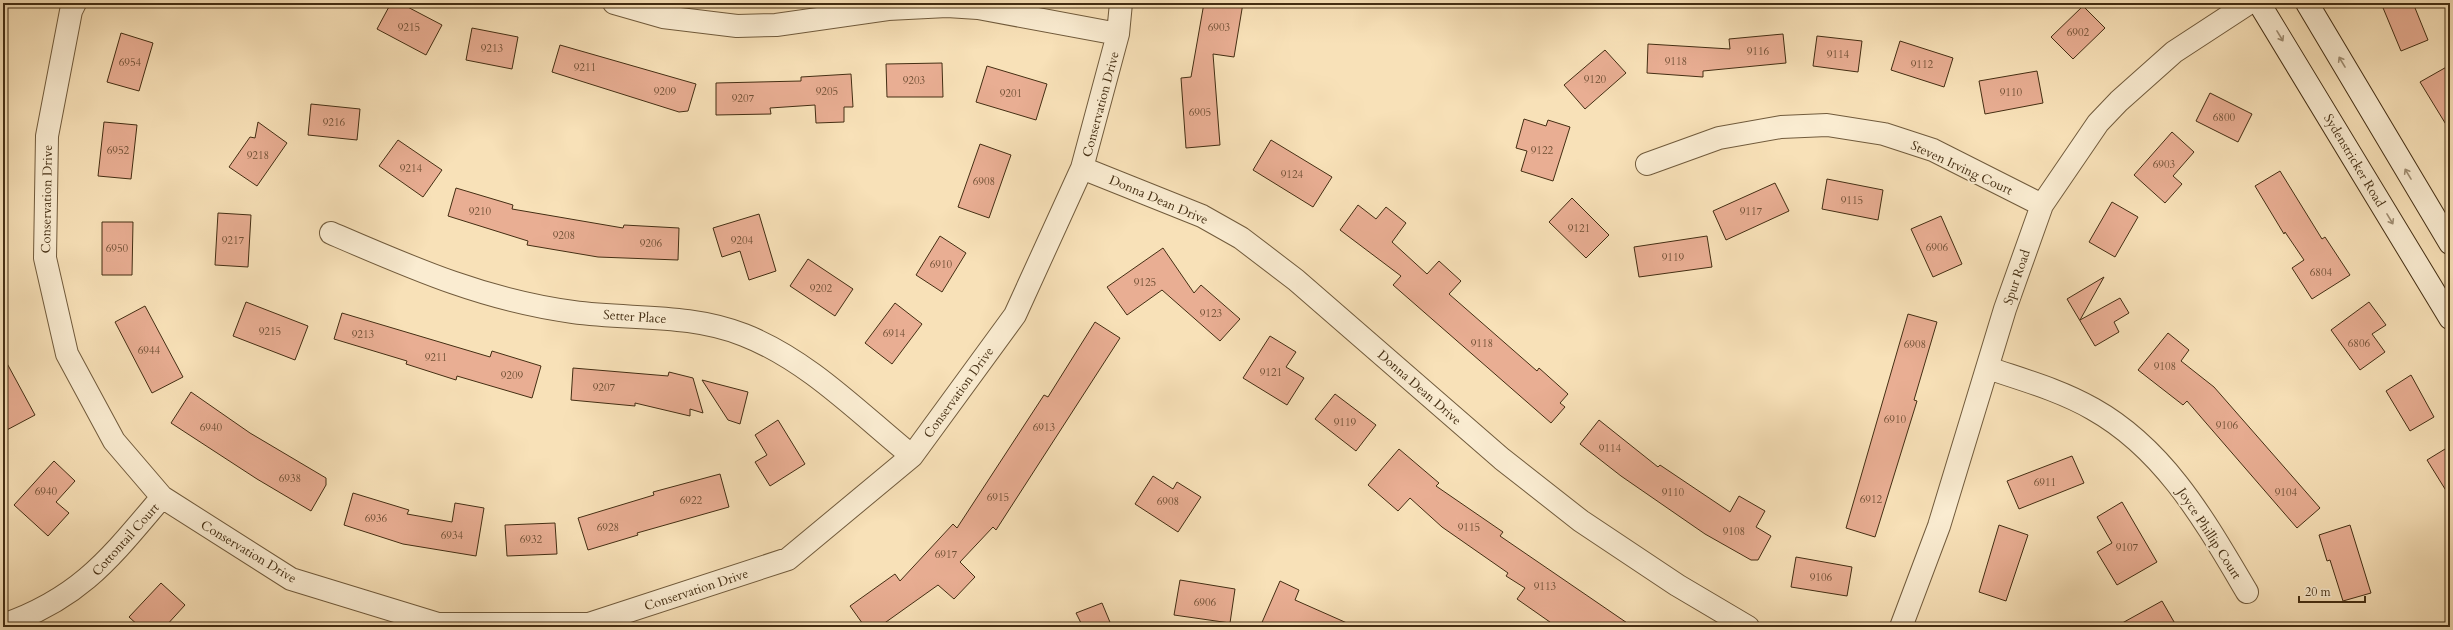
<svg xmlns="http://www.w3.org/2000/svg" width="2453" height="630" font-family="Cardo,serif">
  <rect width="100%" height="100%" fill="#f8e1b8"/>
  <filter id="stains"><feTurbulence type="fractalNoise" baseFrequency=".005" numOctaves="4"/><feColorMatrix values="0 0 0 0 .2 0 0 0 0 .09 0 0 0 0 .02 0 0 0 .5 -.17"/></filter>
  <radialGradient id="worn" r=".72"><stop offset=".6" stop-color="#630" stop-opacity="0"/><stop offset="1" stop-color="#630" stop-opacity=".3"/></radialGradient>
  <path fill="#e9ae93" stroke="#442e13" d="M 391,3 L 400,3 L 442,25 L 426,55 L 377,29 Z
    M 1204,3 L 1243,3 L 1234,57 L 1213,54 L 1220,145 L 1186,148 L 1181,78 L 1191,77 Z
    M 2381,3 L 2413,3 L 2428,40 L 2401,51 Z
    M 2083,6 L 2105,28 L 2073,59 L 2051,37 Z
    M 472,28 L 518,37 L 512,69 L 466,60 Z
    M 121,33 L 153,43 L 139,91 L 107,82 Z
    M 1783,34 L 1786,63 L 1703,71 L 1703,77 L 1647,73 L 1648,44 L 1730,49 L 1729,39 Z
    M 1817,36 L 1862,41 L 1858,72 L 1813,66 Z
    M 1900,41 L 1953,58 L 1944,87 L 1891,70 Z
    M 560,45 L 696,84 L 688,111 L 679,112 L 552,72 Z
    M 1605,50 L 1626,73 L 1585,109 L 1564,85 Z
    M 942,63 L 943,97 L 887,97 L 886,64 Z
    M 2450,65 L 2450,131 L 2420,82 Z
    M 987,66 L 1047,84 L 1036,120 L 976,102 Z
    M 2037,71 L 2043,103 L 1985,114 L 1979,81 Z
    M 851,74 L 853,107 L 844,107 L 844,122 L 816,123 L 815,105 L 770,108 L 771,114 L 716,115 L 716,83 L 801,81 L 801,77 Z
    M 2210,93 L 2252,114 L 2238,142 L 2196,121 Z
    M 311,104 L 360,109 L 357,140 L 308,135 Z
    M 1524,119 L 1546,126 L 1548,120 L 1570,127 L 1553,181 L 1521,171 L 1527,151 L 1516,148 Z
    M 104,122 L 137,125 L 131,179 L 98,176 Z
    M 258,122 L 287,143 L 257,186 L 229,167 L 250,137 L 255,138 Z
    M 2172,132 L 2194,152 L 2173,176 L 2182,184 L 2165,203 L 2134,175 Z
    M 398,140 L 442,170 L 423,197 L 379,166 Z
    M 1271,140 L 1332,177 L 1313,207 L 1253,170 Z
    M 980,144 L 1011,155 L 989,218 L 958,207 Z
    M 2280,171 L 2322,239 L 2325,237 L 2350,275 L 2312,299 L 2292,268 L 2304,260 L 2285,232 L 2284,234 L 2255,186 Z
    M 1827,179 L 1883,190 L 1878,220 L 1822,209 Z
    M 1775,183 L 1789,211 L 1726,240 L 1713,211 Z
    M 456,188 L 513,205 L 512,209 L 623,228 L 624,225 L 679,228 L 678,260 L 598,257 L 527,245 L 528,241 L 448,216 Z
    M 1572,198 L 1609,235 L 1586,258 L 1549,222 Z
    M 2112,202 L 2138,217 L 2115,257 L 2089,242 Z
    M 1358,205 L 1376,219 L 1386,207 L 1406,223 L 1392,242 L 1427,274 L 1439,261 L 1461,281 L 1449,294 L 1537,371 L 1539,368 L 1568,394 L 1560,403 L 1565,407 L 1551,423 L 1393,285 L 1401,276 L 1340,230 Z
    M 218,213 L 251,215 L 248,267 L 215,265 Z
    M 759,214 L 776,271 L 749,280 L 740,251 L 722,257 L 713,228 Z
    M 1941,216 L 1962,264 L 1933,277 L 1911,229 Z
    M 102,222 L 133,222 L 132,275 L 102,275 Z
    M 940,236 L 966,253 L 942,292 L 916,275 Z
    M 1707,236 L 1712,267 L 1639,277 L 1634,247 Z
    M 1163,248 L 1194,293 L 1201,285 L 1240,319 L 1220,341 L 1162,290 L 1127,315 L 1107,287 Z
    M 808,259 L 853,289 L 835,316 L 790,286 Z
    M 2104,277 L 2080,320 L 2120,298 L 2129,313 L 2114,322 L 2119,332 L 2095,346 L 2067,299 Z
    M 246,302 L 308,326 L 295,360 L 233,336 Z
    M 2369,302 L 2386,325 L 2372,334 L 2385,352 L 2360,370 L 2331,330 Z
    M 895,303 L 922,324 L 892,364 L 865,343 Z
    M 145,306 L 183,377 L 152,393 L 115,322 Z
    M 342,313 L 490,357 L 492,351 L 541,366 L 532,398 L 457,376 L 456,380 L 406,364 L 407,361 L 334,339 Z
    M 1908,314 L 1937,322 L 1914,400 L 1917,401 L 1875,537 L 1846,528 Z
    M 1095,322 L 1120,338 L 996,530 L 993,527 L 960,562 L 975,577 L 954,599 L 938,585 L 879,627 L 865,627 L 850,606 L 895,574 L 900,581 L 953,524 L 957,528 L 1044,395 L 1048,397 Z
    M 2168,333 L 2189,350 L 2181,361 L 2214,387 L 2320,508 L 2297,528 L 2187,401 L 2183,405 L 2138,370 Z
    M 1270,336 L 1296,352 L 1286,367 L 1304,378 L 1287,405 L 1243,378 Z
    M 3,356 L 35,415 L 3,432 Z
    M 573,368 L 668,376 L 669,372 L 693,378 L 703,413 L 690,409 L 690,416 L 635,403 L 635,406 L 571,400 Z
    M 2411,375 L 2434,417 L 2410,431 L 2386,391 Z
    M 702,380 L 748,392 L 740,424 L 728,420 Z
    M 191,392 L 250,433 L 326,478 L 326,485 L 311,511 L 257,479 L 171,423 Z
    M 1335,394 L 1376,425 L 1356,451 L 1315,419 Z
    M 778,420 L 805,464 L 770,486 L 755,462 L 767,455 L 755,435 Z
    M 1599,420 L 1658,467 L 1660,465 L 1730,512 L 1739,496 L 1765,511 L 1756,527 L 1771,536 L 1758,560 L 1751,560 L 1705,534 L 1621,476 L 1580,444 Z
    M 2450,446 L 2450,497 L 2427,460 Z
    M 1399,449 L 1439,483 L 1436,486 L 1503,532 L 1500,536 L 1633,627 L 1557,627 L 1517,599 L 1525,588 L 1506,576 L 1508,573 L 1442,527 L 1410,498 L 1398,511 L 1368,485 Z
    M 2072,456 L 2084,483 L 2019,509 L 2007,481 Z
    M 54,461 L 75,481 L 56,502 L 69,513 L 48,536 L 14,505 Z
    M 720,474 L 729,507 L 637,533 L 638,535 L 588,550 L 578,518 L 654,495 L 653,492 Z
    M 1153,476 L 1173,489 L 1177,482 L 1201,497 L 1178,532 L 1135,504 Z
    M 353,493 L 409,510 L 407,514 L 452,522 L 455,503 L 484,508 L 476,556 L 403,544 L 344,525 Z
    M 2122,502 L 2157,562 L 2117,585 L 2097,552 L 2112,543 L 2097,517 Z
    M 555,523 L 557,554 L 507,556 L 505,525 Z
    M 1999,525 L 2028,535 L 2006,601 L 1979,592 Z
    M 2350,525 L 2371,593 L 2343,601 L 2330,560 L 2327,561 L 2319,535 Z
    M 1796,557 L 1852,567 L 1847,596 L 1791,587 Z
    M 1180,580 L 1235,589 L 1230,623 L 1174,615 Z
    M 1280,581 L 1299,590 L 1295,600 L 1356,627 L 1260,627 Z
    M 161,583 L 185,605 L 165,627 L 140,627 L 129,617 Z
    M 2162,601 L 2177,627 L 2115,627 Z
    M 1102,603 L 1112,627 L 1083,627 L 1076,613 Z"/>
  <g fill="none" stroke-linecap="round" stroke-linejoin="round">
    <g stroke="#715b3c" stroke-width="24">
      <path id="minor" d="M 75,3 L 71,11 L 47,136 L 45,258 L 67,354 L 114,441 L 162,497 L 291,579 L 438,624 L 589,624 L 788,559 L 912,456 L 1015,315 L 1082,168 L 1118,34 L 1121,3
        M 614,3 L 663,17 L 737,26 L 776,25 L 888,9 L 947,6 L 978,8 L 1118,34
        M 1647,164 L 1719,138 L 1781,127 L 1827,125 L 1884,134 L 1933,150 L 2042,205
        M 1082,168 L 1202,216 L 1241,238 L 1296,280 L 1502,459 L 1581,521 L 1677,585 L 1748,627
        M 331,233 C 412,268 484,300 573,312 C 631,320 689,313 744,335 C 808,360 859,413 912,456
        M 1988,368 C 2023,380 2060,390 2093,409 C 2166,450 2206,523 2247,592
        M 3,625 C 81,598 111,557 162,497
        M 1901,627 L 1939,526 L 2005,309 L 2042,205 L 2098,123 L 2119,101 L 2174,52 L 2249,3"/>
    </g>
    <g stroke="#442e13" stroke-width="24">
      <path id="secondary" d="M 2259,3 L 2450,318
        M 2307,3 L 2450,243"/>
    </g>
    <use href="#minor" stroke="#faecd1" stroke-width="22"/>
    <use href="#secondary" stroke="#faecd1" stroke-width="22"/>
  </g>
  <defs><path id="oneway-shaft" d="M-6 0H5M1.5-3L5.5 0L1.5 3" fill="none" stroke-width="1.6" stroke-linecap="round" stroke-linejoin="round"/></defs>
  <g stroke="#9f8d72">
    <use href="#oneway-shaft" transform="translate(2280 36) rotate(59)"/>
    <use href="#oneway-shaft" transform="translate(2342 62) rotate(-121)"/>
    <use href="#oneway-shaft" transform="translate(2408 174) rotate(-121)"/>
    <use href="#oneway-shaft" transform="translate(2390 219) rotate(59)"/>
  </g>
  <g text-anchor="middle" stroke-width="4" stroke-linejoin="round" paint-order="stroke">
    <g font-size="11" fill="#6d4e33">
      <text x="409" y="31">9215</text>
      <text x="1219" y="31">6903</text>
      <text x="2078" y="36">6902</text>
      <text x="492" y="52">9213</text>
      <text x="1758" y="55">9116</text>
      <text x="1838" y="58">9114</text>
      <text x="1676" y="65">9118</text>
      <text x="130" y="66">6954</text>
      <text x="1922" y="68">9112</text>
      <text x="585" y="71">9211</text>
      <text x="1595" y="83">9120</text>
      <text x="914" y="84">9203</text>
      <text x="665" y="95">9209</text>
      <text x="827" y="95">9205</text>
      <text x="2011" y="96">9110</text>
      <text x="1011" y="97">9201</text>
      <text x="743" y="102">9207</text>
      <text x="1200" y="116">6905</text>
      <text x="2224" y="121">6800</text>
      <text x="334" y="126">9216</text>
      <text x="118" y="154">6952</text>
      <text x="1542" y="154">9122</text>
      <text x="258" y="159">9218</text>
      <text x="2164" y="168">6903</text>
      <text x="411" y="172">9214</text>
      <text x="1292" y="178">9124</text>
      <text x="984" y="185">6908</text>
      <text x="1852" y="204">9115</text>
      <text x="480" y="215">9210</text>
      <text x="1751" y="215">9117</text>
      <text x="1579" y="232">9121</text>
      <text x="564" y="239">9208</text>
      <text x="233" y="244">9217</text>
      <text x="742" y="244">9204</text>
      <text x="651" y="247">9206</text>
      <text x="1937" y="251">6906</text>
      <text x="117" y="252">6950</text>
      <text x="1673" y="261">9119</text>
      <text x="941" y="268">6910</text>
      <text x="2321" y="276">6804</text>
      <text x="1145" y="286">9125</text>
      <text x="821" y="292">9202</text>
      <text x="1211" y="317">9123</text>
      <text x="270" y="335">9215</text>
      <text x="894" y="337">6914</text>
      <text x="363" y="338">9213</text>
      <text x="1482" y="347">9118</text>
      <text x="2359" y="347">6806</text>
      <text x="1915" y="348">6908</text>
      <text x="149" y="354">6944</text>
      <text x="436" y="361">9211</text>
      <text x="2165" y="370">9108</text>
      <text x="1271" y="376">9121</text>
      <text x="512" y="379">9209</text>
      <text x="604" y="391">9207</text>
      <text x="1895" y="423">6910</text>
      <text x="1345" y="426">9119</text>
      <text x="2227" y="429">9106</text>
      <text x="211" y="431">6940</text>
      <text x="1044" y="431">6913</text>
      <text x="1610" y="452">9114</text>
      <text x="290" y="482">6938</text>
      <text x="2045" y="486">6911</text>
      <text x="46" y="495">6940</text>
      <text x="1673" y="496">9110</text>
      <text x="2286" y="496">9104</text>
      <text x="998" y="501">6915</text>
      <text x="1871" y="503">6912</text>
      <text x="691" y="504">6922</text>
      <text x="1168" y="505">6908</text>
      <text x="376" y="522">6936</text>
      <text x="608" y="531">6928</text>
      <text x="1469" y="531">9115</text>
      <text x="1734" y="535">9108</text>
      <text x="452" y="539">6934</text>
      <text x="531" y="543">6932</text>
      <text x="2127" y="551">9107</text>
      <text x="946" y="558">6917</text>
      <text x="1821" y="581">9106</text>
      <text x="1545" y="590">9113</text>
      <text x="1205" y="606">6906</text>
    </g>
    <g font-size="13" fill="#442e13" stroke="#faecd1">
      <text transform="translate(1100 104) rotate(-75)" y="5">Conservation Drive</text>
      <text transform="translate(2355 160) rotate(59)" y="5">Sydenstricker Road</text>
      <text transform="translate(1962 167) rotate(25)" y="5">Steven Irving Court</text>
      <text transform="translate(46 199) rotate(-89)" y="5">Conservation Drive</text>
      <text transform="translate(1159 199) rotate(23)" y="5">Donna Dean Drive</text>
      <text transform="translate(2016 277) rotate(-71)" y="5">Spur Road</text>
      <text transform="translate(635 316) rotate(4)" y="5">Setter Place</text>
      <text transform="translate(1420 387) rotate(41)" y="5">Donna Dean Drive</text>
      <text transform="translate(958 392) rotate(-54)" y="5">Conservation Drive</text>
      <text transform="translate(2210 533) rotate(57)" y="5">Joyce Phillip Court</text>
      <text transform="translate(125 539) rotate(-48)" y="5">Cottontail Court</text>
      <text transform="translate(249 551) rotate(31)" y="5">Conservation Drive</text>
      <text transform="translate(696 589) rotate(-18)" y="5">Conservation Drive</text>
    </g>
  </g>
  <rect width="2453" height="630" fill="none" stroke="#f8e1b8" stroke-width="16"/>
  <rect x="4" y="4" width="2445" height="622" fill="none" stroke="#442e13" stroke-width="2"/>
  <rect x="8" y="8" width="2437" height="614" fill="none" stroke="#442e13"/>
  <path d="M2299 596v6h66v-6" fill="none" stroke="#442e13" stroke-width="2"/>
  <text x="2305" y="596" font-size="12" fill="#442e13" stroke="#faecd1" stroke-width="3" paint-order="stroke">20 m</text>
  <rect width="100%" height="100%" filter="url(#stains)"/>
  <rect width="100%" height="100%" fill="url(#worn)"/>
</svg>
